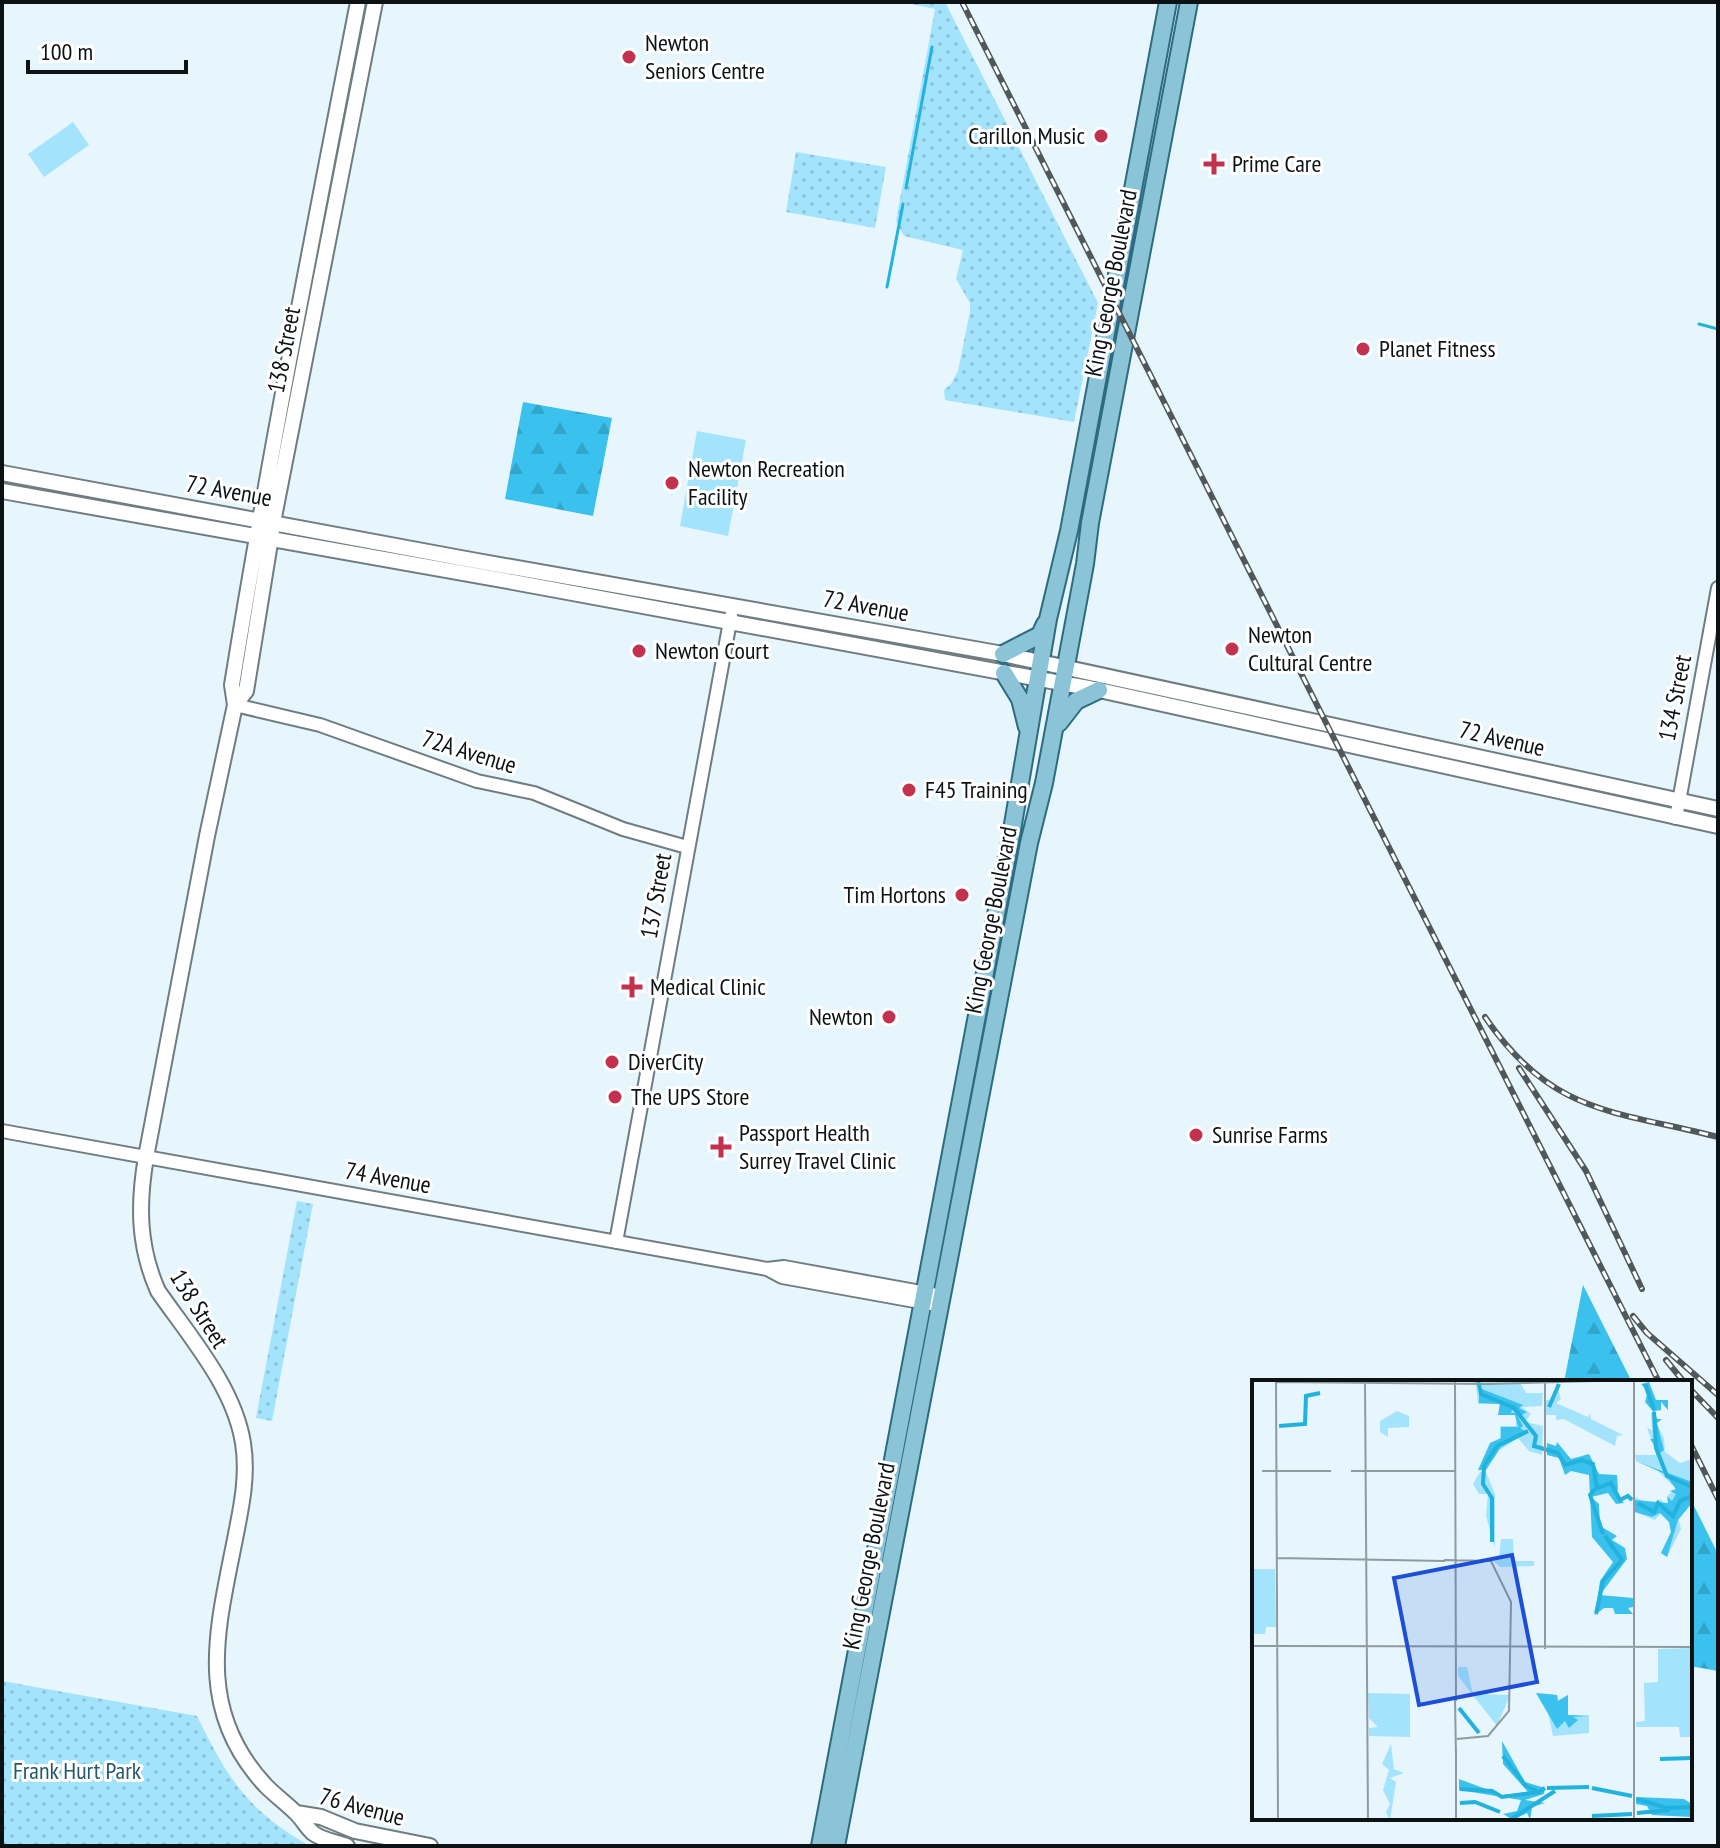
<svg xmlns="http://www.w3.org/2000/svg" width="1720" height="1848" font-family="'PT Sans Narrow',sans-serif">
  <defs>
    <pattern id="grass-dots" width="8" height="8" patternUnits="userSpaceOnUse" patternTransform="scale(2)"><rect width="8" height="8" fill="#a3e3fc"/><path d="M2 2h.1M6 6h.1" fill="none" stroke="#8bc2d7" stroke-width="1.8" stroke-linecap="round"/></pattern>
    <pattern id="forest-firs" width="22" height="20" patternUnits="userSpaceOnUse" patternTransform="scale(2)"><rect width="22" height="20" fill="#3ac1ed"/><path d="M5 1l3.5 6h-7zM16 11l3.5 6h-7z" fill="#32a5ca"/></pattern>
  </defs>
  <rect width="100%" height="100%" fill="#e6f6fc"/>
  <path fill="url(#grass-dots)" d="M 902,2 L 945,2 L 1098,303 L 1074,422 L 945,400 L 944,390 L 951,384 L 958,371 L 970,311 L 970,303 L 956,279 L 963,250 L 904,236 L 896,221 L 935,9 Z
    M 796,152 L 886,167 L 875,228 L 786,212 Z
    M 297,1201 L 313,1204 L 272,1421 L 256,1418 Z
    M 2,1681 L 197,1716 C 228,1779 247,1810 310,1846 L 2,1846 Z"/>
  <path fill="url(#forest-firs)" d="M 523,402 L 612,418 L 593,516 L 505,499 Z
    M 1583,1285 L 1632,1382 L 1564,1382 Z
    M 1690,1498 L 1718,1554 L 1718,1671 L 1690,1666 Z"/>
  <path fill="#a3e3fc" d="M 73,122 L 89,145 L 44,177 L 28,154 Z
    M 697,431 L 746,440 L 728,536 L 680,526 Z"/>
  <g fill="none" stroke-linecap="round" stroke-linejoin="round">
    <path stroke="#21b2dd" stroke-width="3" d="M 906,188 L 932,47
      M 887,287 L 903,204
      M 1699,324 L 1718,329"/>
    <g stroke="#6f7d82" stroke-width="16">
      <path id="tertiary" d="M 235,705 L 320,725 L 477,781 L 534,793 L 623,829 L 687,847
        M 1676,818 L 1718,588
        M 2,1131 L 767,1269 L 784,1267 L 932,1294
        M 616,1242 L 731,616
        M 767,1269 L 782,1277 L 931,1304"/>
    </g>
    <g stroke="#6f7d82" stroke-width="18">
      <path id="secondary" d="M 2,473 L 466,559 L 1003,654 L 1718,809
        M 2,491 L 513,582 L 1099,690 L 1718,826
        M 235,705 L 246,691 L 275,512 L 375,2
        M 296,1813 L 321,1817 L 355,1831 L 430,1846
        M 347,1846 C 336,1842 322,1840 313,1833 C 307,1828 303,1820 297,1814 C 287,1804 276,1796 266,1786 C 193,1708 218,1627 236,1534 C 242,1504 248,1474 243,1443 C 234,1387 190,1337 158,1291 C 138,1246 138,1204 146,1157 L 207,836 L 235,705 L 232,685 C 269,456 314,229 358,2"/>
    </g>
    <g stroke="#2c6b81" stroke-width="20">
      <path id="primary" d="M 1003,654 L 1040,635 L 1045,624
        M 1004,673 L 1020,699 L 1027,727
        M 1059,723 L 1076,701 L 1099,690
        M 820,1846 L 1012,830 L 1048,619 L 1069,531 L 1168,2
        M 836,1846 L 1029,843 L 1044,783 L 1085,564 L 1090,523 L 1189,2"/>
    </g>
    <use href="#tertiary" stroke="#fff" stroke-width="12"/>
    <use href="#secondary" stroke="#fff" stroke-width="14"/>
    <use href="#primary" stroke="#8bc4d7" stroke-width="16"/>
    <g stroke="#4f585b" stroke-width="6">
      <path id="rail" d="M 962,2 L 1659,1382
        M 1485,1017 C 1552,1115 1613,1110 1718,1137
        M 1519,1068 L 1586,1171 L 1642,1289
        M 1633,1316 L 1647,1333 L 1718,1395
        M 1666,1360 L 1684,1382
        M 1690,1389 L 1718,1418
        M 1690,1443 L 1718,1499"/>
    </g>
    <use href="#rail" stroke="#fff" stroke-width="3" stroke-dasharray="9" stroke-linecap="butt"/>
  </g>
  <g fill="#c2314e" stroke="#fff" stroke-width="3">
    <circle cx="629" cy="57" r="8"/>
    <circle cx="1101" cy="136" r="8"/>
    <path d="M1210 152h8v8h8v8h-8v8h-8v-8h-8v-8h8z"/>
    <circle cx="1363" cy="349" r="8"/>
    <circle cx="672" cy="483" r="8"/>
    <circle cx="1232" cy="649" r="8"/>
    <circle cx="639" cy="651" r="8"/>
    <circle cx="909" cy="790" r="8"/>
    <circle cx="962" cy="895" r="8"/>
    <path d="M628 975h8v8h8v8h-8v8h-8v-8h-8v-8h8z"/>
    <circle cx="889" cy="1017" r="8"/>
    <circle cx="612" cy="1062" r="8"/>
    <circle cx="615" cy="1097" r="8"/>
    <circle cx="1196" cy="1135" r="8"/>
    <path d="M717 1135h8v8h8v8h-8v8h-8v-8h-8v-8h8z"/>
  </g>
  <g text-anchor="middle" stroke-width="6" stroke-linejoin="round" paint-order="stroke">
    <g font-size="24" fill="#0c1113" stroke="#fff" text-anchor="start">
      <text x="645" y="51">Newton<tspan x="645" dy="28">Seniors Centre</tspan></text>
      <text x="1085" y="144" text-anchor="end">Carillon Music</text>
      <text x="1232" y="172">Prime Care</text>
      <text x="1379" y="357">Planet Fitness</text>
      <text x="688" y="477">Newton Recreation<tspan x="688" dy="28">Facility</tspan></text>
      <text x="1248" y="643">Newton<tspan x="1248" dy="28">Cultural Centre</tspan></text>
      <text x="655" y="659">Newton Court</text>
      <text x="925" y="798">F45 Training</text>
      <text x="946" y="903" text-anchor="end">Tim Hortons</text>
      <text x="650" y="995">Medical Clinic</text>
      <text x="873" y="1025" text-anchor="end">Newton</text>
      <text x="628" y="1070">DiverCity</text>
      <text x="631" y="1105">The UPS Store</text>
      <text x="739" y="1141">Passport Health<tspan x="739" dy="28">Surrey Travel Clinic</tspan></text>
      <text x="1212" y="1143">Sunrise Farms</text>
    </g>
    <g font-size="24" fill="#0c1113" stroke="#fff">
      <text transform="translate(1111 283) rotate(-79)" y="8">King George Boulevard</text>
      <text transform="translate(284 350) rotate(-79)" y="8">138 Street</text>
      <text transform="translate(229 491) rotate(10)" y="8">72 Avenue</text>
      <text transform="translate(866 606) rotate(10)" y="8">72 Avenue</text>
      <text transform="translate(1675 698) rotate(-79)" y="8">134 Street</text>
      <text transform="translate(1502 739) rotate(13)" y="8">72 Avenue</text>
      <text transform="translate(469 752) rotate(17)" y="8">72A Avenue</text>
      <text transform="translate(656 896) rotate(-80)" y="8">137 Street</text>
      <text transform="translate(991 920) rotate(-79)" y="8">King George Boulevard</text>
      <text transform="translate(388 1178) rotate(10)" y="8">74 Avenue</text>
      <text transform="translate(199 1309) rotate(58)" y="8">138 Street</text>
      <text transform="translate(869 1556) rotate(-79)" y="8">King George Boulevard</text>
      <text transform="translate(362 1807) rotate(15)" y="8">76 Avenue</text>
    </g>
    <g font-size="24" fill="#24596b" stroke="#fff">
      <text x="77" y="1779">Frank Hurt Park</text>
    </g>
  </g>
  <g transform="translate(1252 1380)">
    <rect width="440" height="440" fill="#e6f6fc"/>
    <path d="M 213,0 L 290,0 L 267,1 L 274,13 L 291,13 L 290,26 L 270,27 L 279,34 L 273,42 L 291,46 L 290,75 L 277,71 L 266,58 L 248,70 L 248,46 L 264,46 L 264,35 L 247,35 L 247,24 L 226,24 L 224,4 ZM 304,3 L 309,19 L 304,23 L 336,37 L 338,33 L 339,39 L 371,55 L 365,56 L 363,66 L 312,39 L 304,40 L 304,35 L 294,35 L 294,20 L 303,19 ZM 145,31 L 157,36 L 157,47 L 136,48 L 136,57 L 128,52 L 128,41 ZM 399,32 L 412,58 L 413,72 L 428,83 L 440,79 L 440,123 L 426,138 L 429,149 L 415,177 L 409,173 L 419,152 L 417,142 L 409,133 L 403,140 L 383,132 L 383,117 L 399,125 L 408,119 L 416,127 L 416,115 L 424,109 L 406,91 L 413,91 L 384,81 L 383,75 L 405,75 L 395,48 L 400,50 ZM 228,92 L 234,92 L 243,114 L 243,168 L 234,136 L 236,114 L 227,114 L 221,104 ZM 249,159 L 261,159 L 262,181 L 282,181 L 282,186 L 248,187 L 239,179 L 247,177 ZM 0,189 L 23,189 L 24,247 L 14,247 L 13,254 L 0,254 ZM 206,287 L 215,287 L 221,314 L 258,315 L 245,346 L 206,296 ZM 116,313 L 158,314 L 158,357 L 117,356 L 117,348 L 126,347 L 117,338 ZM 284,313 L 305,315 L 306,320 L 316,315 L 316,335 L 337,335 L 337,353 L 301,356 L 294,323 ZM 139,364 L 142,389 L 152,393 L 138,398 L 144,402 L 138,440 L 134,432 L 138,424 L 131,410 L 137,390 L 130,384 Z" fill="#a3e3fc"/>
    <path d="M 397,2 L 404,20 L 416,20 L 416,30 L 409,22 L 409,30 L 403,31 L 405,39 L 410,39 L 405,43 L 412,70 L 408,73 L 398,59 L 402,59 L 401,31 L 393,22 L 396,11 L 389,4 ZM 227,8 L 271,25 L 267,28 L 275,32 L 268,36 L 260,30 L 259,33 L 264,33 L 271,46 L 268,48 L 276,53 L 249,67 L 234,90 L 226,90 L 238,63 L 249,58 L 249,47 L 266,47 L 263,35 L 246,35 L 248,24 L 227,23 ZM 305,62 L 319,79 L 337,74 L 347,94 L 365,95 L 366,110 L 362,111 L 372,123 L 364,124 L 356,113 L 339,117 L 347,124 L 348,146 L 365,156 L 360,160 L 373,168 L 375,179 L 348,215 L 381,218 L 381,227 L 376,228 L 381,234 L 363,234 L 361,228 L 352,228 L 343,235 L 348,201 L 361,182 L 340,157 L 337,95 L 319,91 L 313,95 L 307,78 L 295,75 L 295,63 L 304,66 ZM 384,81 L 440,102 L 440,123 L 426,140 L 415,177 L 409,173 L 419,152 L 417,142 L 408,133 L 400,137 L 383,132 L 383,120 L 416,123 L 415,116 L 420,121 L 424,114 L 418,111 L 424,109 L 413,94 ZM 284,313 L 305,315 L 306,321 L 316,315 L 316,335 L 335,336 L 321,337 L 326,340 L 317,348 L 313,341 L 305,349 ZM 250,361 L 273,402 L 293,408 L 292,414 L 273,420 L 293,423 L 280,427 L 278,440 L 275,433 L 261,440 L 251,434 L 265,431 L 269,420 L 207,410 L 207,399 L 250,415 L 276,412 L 251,384 ZM 384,417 L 432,419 L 440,424 L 440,437 L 400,435 L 395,426 L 384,424 Z" fill="#3ac1ed"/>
    <path d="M 440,268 L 440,357 L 428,357 L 427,347 L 384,347 L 384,342 L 393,341 L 392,303 L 406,302 L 406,269 Z" fill="#a3e3fc"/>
    <path fill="none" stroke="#21b2dd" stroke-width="4" d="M 226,0 L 229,14 L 262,28 L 284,56 L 282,66 L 306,73 L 313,85 L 330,80 L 341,84 L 345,108 L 359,103 L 368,120 L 376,116 L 380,120M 393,4 L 402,30M 297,27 L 307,4M 402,32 L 404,68 L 415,96 L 440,107M 27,46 L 53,44 L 54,16 L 68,13M 343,109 L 338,115 L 351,154M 386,123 L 402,132 L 406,123 L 421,136 L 428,121 L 440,116M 240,162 L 240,118 L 231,104 L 232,86 L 245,66 L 276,51M 344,234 L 351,201 L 370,180 L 353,156M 207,328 L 227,353M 251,376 L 274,406 L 287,412 L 293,408M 408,379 L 440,378M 295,408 L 337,407M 340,408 L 380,416M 208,409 L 240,411 L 250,417 L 287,412M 385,419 L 415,428 L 440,427M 208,423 L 223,422 L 248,432M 385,433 L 418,430M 340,436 L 380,434M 258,440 L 303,411"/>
    <path fill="none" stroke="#8f9a9f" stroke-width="2" d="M 24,0 L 26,440M 113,0 L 116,440M 203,0 L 204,321M 293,0 L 293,269M 382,0 L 382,440M 343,1 L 429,1M 24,2 L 238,4M 235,4 L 344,1M 10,91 L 79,91M 99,91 L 204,91M 25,178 L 193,181M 192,180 L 239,181 L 259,222 L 257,331 L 236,356 L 205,359M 0,266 L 440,267M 203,319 L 204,375M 204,440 L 204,371"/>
    <path fill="#1d4ed8" fill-opacity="0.15" stroke="#1d4ed8" stroke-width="4" d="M 260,175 L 285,302 L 167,325 L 142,198 Z"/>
    <rect width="440" height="440" fill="none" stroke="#0c1113" stroke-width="4"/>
  </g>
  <rect width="1720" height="1848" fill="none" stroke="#0c1113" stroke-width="8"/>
  <path d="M28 60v12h158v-12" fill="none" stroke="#0c1113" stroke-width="4"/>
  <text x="40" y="60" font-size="24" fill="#0c1113" stroke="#ffffff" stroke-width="6" paint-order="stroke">100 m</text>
</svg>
